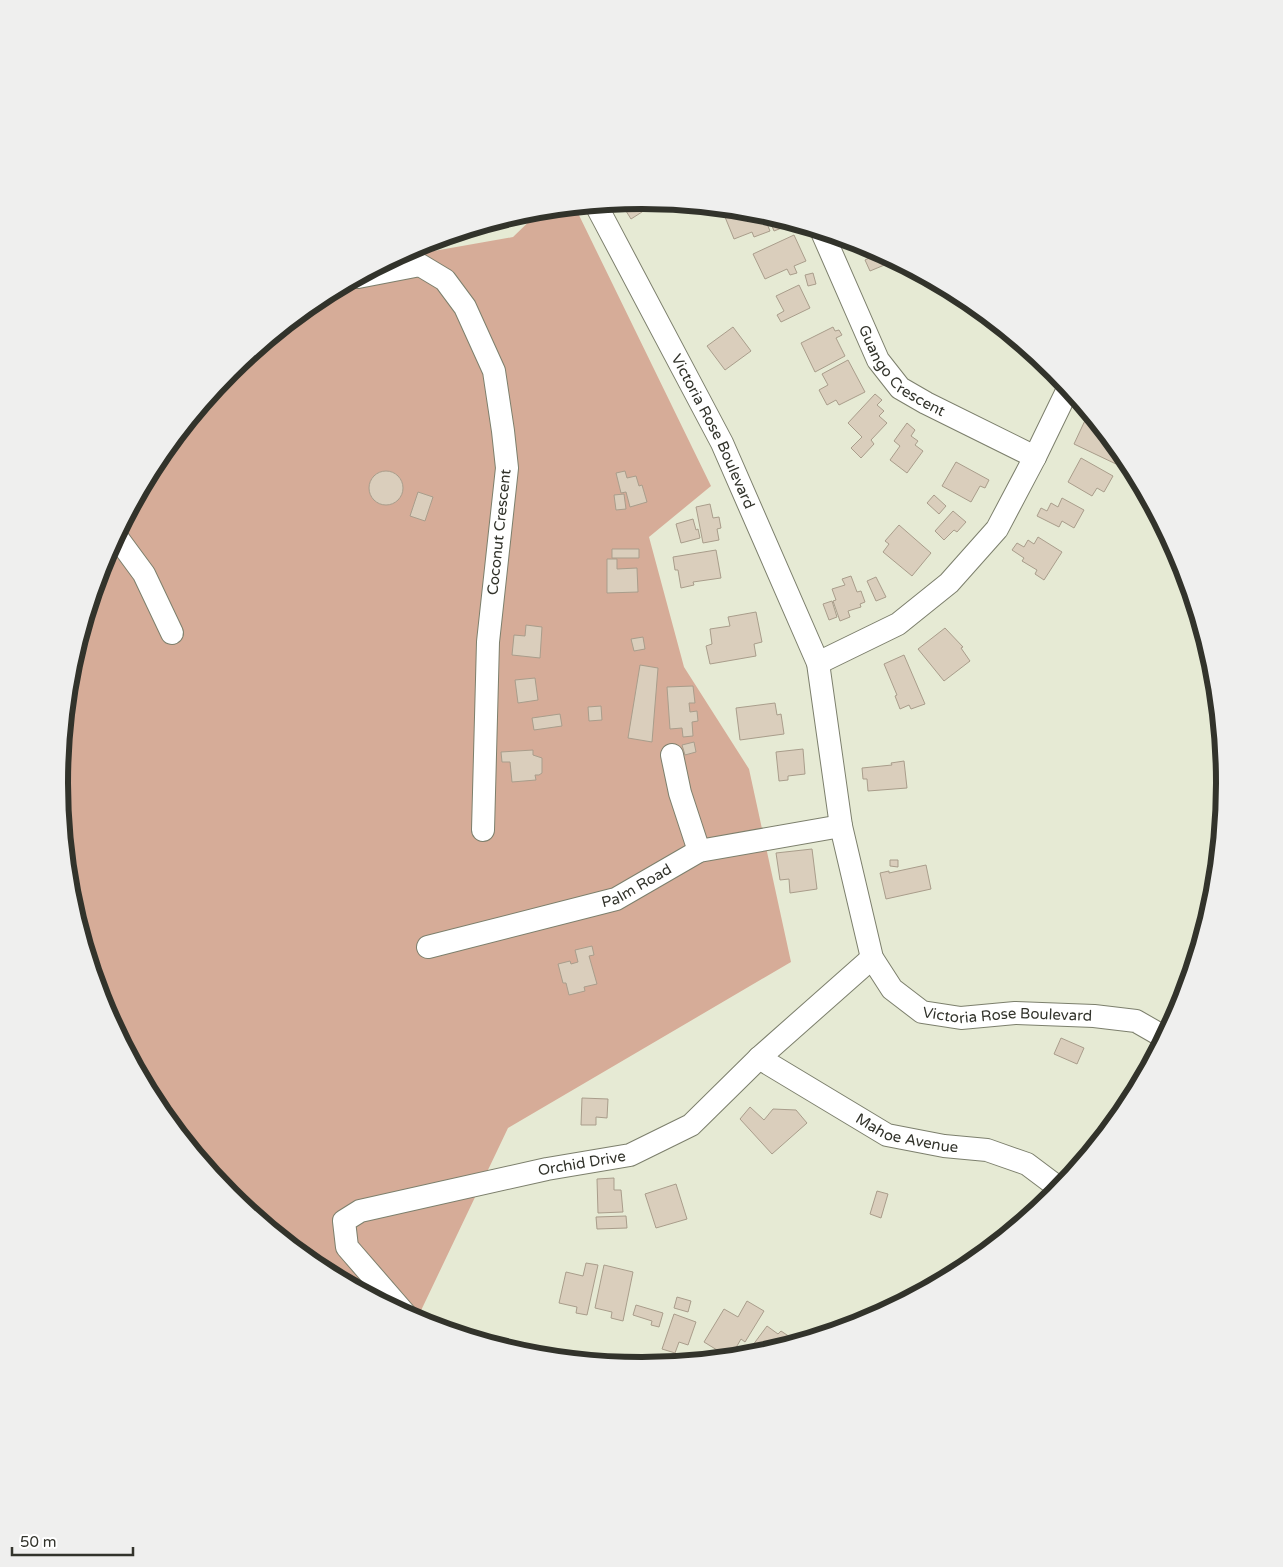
<svg xmlns="http://www.w3.org/2000/svg" width="1283" height="1567" font-family="'Varela Round',sans-serif">
  <rect width="100%" height="100%" fill="#e6ead4"/>
  <path fill="#d6ac98" d="M 575,207 L 711,486 L 649,537 L 684,667 L 749,769 L 791,962 L 508,1128 L 416,1321 L 318,1268 L 229,1195 L 157,1107 L 103,1006 L 70,897 L 59,783 L 70,670 L 103,560 L 157,460 L 230,371 L 318,299 L 394,258 L 513,237 L 540,211 Z"/>
  <path fill="#dacebc" stroke="#a99d8b" d="M 642,201 L 656,203 L 631,219 L 621,203 Z
    M 699,206 L 714,208 L 702,213 Z
    M 741,211 L 763,214 L 770,231 L 754,237 L 752,232 L 734,239 L 725,217 Z
    M 768,216 L 792,223 L 792,224 L 774,231 Z
    M 794,235 L 806,261 L 794,266 L 797,273 L 790,275 L 787,269 L 765,279 L 753,254 Z
    M 872,250 L 873,249 L 894,261 L 870,271 L 865,260 L 875,255 Z
    M 813,273 L 816,284 L 808,286 L 805,275 Z
    M 799,285 L 810,308 L 781,322 L 777,315 L 784,311 L 776,296 Z
    M 733,327 L 751,351 L 725,370 L 707,346 Z
    M 833,327 L 835,331 L 839,330 L 842,335 L 836,338 L 845,356 L 815,372 L 801,343 Z
    M 848,360 L 865,392 L 839,405 L 836,400 L 827,405 L 819,390 L 828,385 L 822,374 Z
    M 875,394 L 882,400 L 877,405 L 884,411 L 879,416 L 887,423 L 871,440 L 874,444 L 861,458 L 851,448 L 862,437 L 848,423 Z
    M 1088,414 L 1121,454 L 1116,464 L 1074,444 Z
    M 907,423 L 915,430 L 911,436 L 918,441 L 915,445 L 923,451 L 907,473 L 890,460 L 900,446 L 894,441 Z
    M 1081,458 L 1113,476 L 1104,492 L 1097,488 L 1092,496 L 1068,482 Z
    M 956,462 L 989,480 L 985,488 L 980,486 L 971,502 L 942,486 Z
    M 625,471 L 627,478 L 636,476 L 639,486 L 642,485 L 647,502 L 630,507 L 626,492 L 621,493 L 616,473 Z
    M369 488a17 17 0 1 1 34 0a17 17 0 1 1-34 0Z
    M 418,492 L 433,497 L 425,521 L 410,516 Z
    M 624,494 L 626,509 L 616,510 L 614,495 Z
    M 934,495 L 946,506 L 939,514 L 927,503 Z
    M 1062,498 L 1084,510 L 1074,528 L 1062,521 L 1059,527 L 1037,516 L 1041,508 L 1047,511 L 1051,503 L 1058,507 Z
    M 710,504 L 713,518 L 719,517 L 721,528 L 717,529 L 719,540 L 703,543 L 696,507 Z
    M 953,511 L 966,522 L 957,532 L 954,530 L 944,540 L 935,531 Z
    M 693,519 L 696,530 L 698,529 L 700,538 L 681,543 L 676,524 Z
    M 899,525 L 931,553 L 912,576 L 883,552 L 889,544 L 885,541 Z
    M 1038,537 L 1062,552 L 1044,580 L 1035,574 L 1037,570 L 1022,561 L 1024,558 L 1012,550 L 1017,543 L 1024,547 L 1028,540 L 1034,544 Z
    M 612,549 L 639,549 L 639,558 L 612,558 Z
    M 716,550 L 721,578 L 693,582 L 694,585 L 681,588 L 678,570 L 675,570 L 673,557 Z
    M 607,559 L 617,559 L 617,569 L 637,568 L 638,592 L 607,593 Z
    M 103,560 L 109,567 L 99,575 Z
    M 851,576 L 857,592 L 861,591 L 865,602 L 860,604 L 861,607 L 848,611 L 850,617 L 840,621 L 833,601 L 836,600 L 832,589 L 845,585 L 842,579 Z
    M 876,577 L 886,597 L 876,601 L 867,581 Z
    M 832,601 L 837,617 L 829,620 L 823,604 Z
    M 756,612 L 762,642 L 754,644 L 756,656 L 710,664 L 706,646 L 712,644 L 710,629 L 730,626 L 728,617 Z
    M 526,625 L 542,627 L 540,658 L 512,655 L 514,635 L 525,636 Z
    M 945,628 L 963,647 L 961,648 L 970,661 L 944,681 L 918,649 Z
    M 643,637 L 645,649 L 634,651 L 631,639 Z
    M 904,655 L 925,704 L 911,709 L 909,705 L 900,709 L 895,696 L 897,695 L 884,664 Z
    M 640,665 L 658,668 L 652,742 L 628,738 Z
    M 535,678 L 538,700 L 518,703 L 515,680 Z
    M 693,686 L 695,703 L 689,703 L 690,712 L 697,711 L 698,721 L 692,722 L 693,736 L 683,737 L 682,728 L 670,729 L 667,687 Z
    M 775,703 L 777,715 L 781,714 L 784,734 L 740,740 L 736,708 Z
    M 601,706 L 602,720 L 589,721 L 588,707 Z
    M 560,714 L 562,726 L 534,730 L 532,718 Z
    M 694,742 L 696,752 L 685,755 L 682,745 Z
    M 803,749 L 805,774 L 788,776 L 788,780 L 779,781 L 776,752 Z
    M 533,750 L 533,755 L 542,758 L 542,773 L 539,775 L 535,775 L 536,780 L 512,782 L 510,762 L 502,762 L 501,752 Z
    M 904,761 L 907,788 L 868,791 L 867,779 L 863,779 L 862,768 L 892,765 L 891,763 Z
    M 812,849 L 817,889 L 790,893 L 789,879 L 780,880 L 776,853 Z
    M 890,860 L 898,860 L 898,867 L 890,866 Z
    M 926,865 L 931,889 L 886,899 L 880,873 L 889,871 L 889,873 Z
    M 592,946 L 594,955 L 589,956 L 597,984 L 584,987 L 585,991 L 569,995 L 566,983 L 563,983 L 558,964 L 570,961 L 571,964 L 578,962 L 575,950 Z
    M 1061,1038 L 1084,1048 L 1077,1064 L 1054,1054 Z
    M 582,1098 L 608,1099 L 607,1118 L 596,1117 L 596,1125 L 581,1125 Z
    M 750,1107 L 764,1120 L 773,1109 L 796,1110 L 807,1123 L 772,1154 L 740,1119 Z
    M 614,1178 L 614,1190 L 621,1190 L 623,1212 L 598,1213 L 597,1179 Z
    M 676,1184 L 687,1219 L 656,1228 L 645,1194 Z
    M 877,1191 L 888,1194 L 881,1218 L 870,1214 Z
    M 626,1216 L 627,1228 L 597,1229 L 596,1217 Z
    M 586,1263 L 598,1265 L 587,1315 L 576,1313 L 577,1307 L 559,1303 L 566,1272 L 583,1276 Z
    M 604,1265 L 633,1272 L 623,1321 L 611,1318 L 612,1312 L 595,1308 Z
    M 677,1297 L 691,1301 L 688,1312 L 674,1308 Z
    M 747,1301 L 764,1311 L 745,1342 L 741,1339 L 730,1358 L 704,1342 L 724,1309 L 738,1317 Z
    M 888,1302 L 891,1308 L 880,1313 L 877,1307 Z
    M 636,1305 L 663,1313 L 659,1327 L 651,1325 L 652,1321 L 633,1315 Z
    M 674,1314 L 696,1322 L 688,1345 L 679,1342 L 675,1353 L 662,1349 Z
    M 767,1326 L 778,1334 L 781,1331 L 796,1341 L 794,1343 L 751,1355 L 747,1353 Z"/>
  <g fill="none" stroke-linecap="round" stroke-linejoin="round">
    <g stroke="#7c7f6c" stroke-width="24">
      <g id="minor">
        <path id="s1" d="M 596,205 L 722,443 L 818,663 L 841,826 L 872,958 L 892,989 L 922,1012 L 961,1018 L 1015,1013 L 1094,1016 L 1136,1021 L 1164,1037"/>
        <path id="s2" d="M 822,232 L 878,360 L 900,388 L 926,403 L 1035,457"/>
        <path d="M 358,277 L 420,265 L 445,280 L 465,307 L 494,371 L 503,431 L 507,468 L 488,642 L 483,830"/>
        <path d="M 116,536 L 144,574 L 172,633"/>
        <path d="M 818,663 L 898,624 L 949,583 L 997,529 L 1035,457 L 1068,389"/>
        <path d="M 672,755 L 680,793 L 699,851"/>
        <path id="s3" d="M 428,947 L 616,899 L 699,851 L 841,826"/>
        <path id="s4" d="M 759,1058 L 887,1135 L 944,1146 L 987,1150 L 1027,1164 L 1059,1188"/>
        <path id="s5" d="M 406,1315 L 347,1247 L 344,1221 L 360,1211 L 547,1169 L 630,1155 L 691,1125 L 759,1058 L 872,958"/>
      </g>
    </g>
    <use href="#minor" stroke="#fff" stroke-width="22"/>
  </g>
  <g text-anchor="middle" stroke-width="4" stroke-linejoin="round" paint-order="stroke">
    <g font-size="15" fill="#32332b" stroke="#fff">
      <text dy="5" stroke="none"><textPath href="#s2" startOffset="164">Guango Crescent</textPath></text>
      <text dy="5" stroke="none"><textPath href="#s1" startOffset="255">Victoria Rose Boulevard</textPath></text>
      <text transform="translate(499 532) rotate(-84)" y="5">Coconut Crescent</text>
      <text dy="5" stroke="none"><textPath href="#s3" startOffset="218">Palm Road</textPath></text>
      <text dy="5" stroke="none"><textPath href="#s1" startOffset="970">Victoria Rose Boulevard</textPath></text>
      <text dy="5" stroke="none"><textPath href="#s4" startOffset="168">Mahoe Avenue</textPath></text>
      <text dy="5" stroke="none"><textPath href="#s5" startOffset="362">Orchid Drive</textPath></text>
    </g>
  </g>
  <path d="M0 0H1283V1567H0ZM68 783a574 574 0 1 1 1148 0a574 574 0 1 1-1148 0Z" fill="#efefee" fill-rule="evenodd"/>
  <path fill="none" stroke="#32332b" stroke-width="6" d="M68 783a574 574 0 1 1 1148 0a574 574 0 1 1-1148 0Z"/>
  <path d="M12 1547v8h121v-8" fill="none" stroke="#32332b" stroke-width="2.5"/>
  <text x="20" y="1547" font-size="15" fill="#32332b" stroke="#ffffff" stroke-width="4" paint-order="stroke">50 m</text>
</svg>
